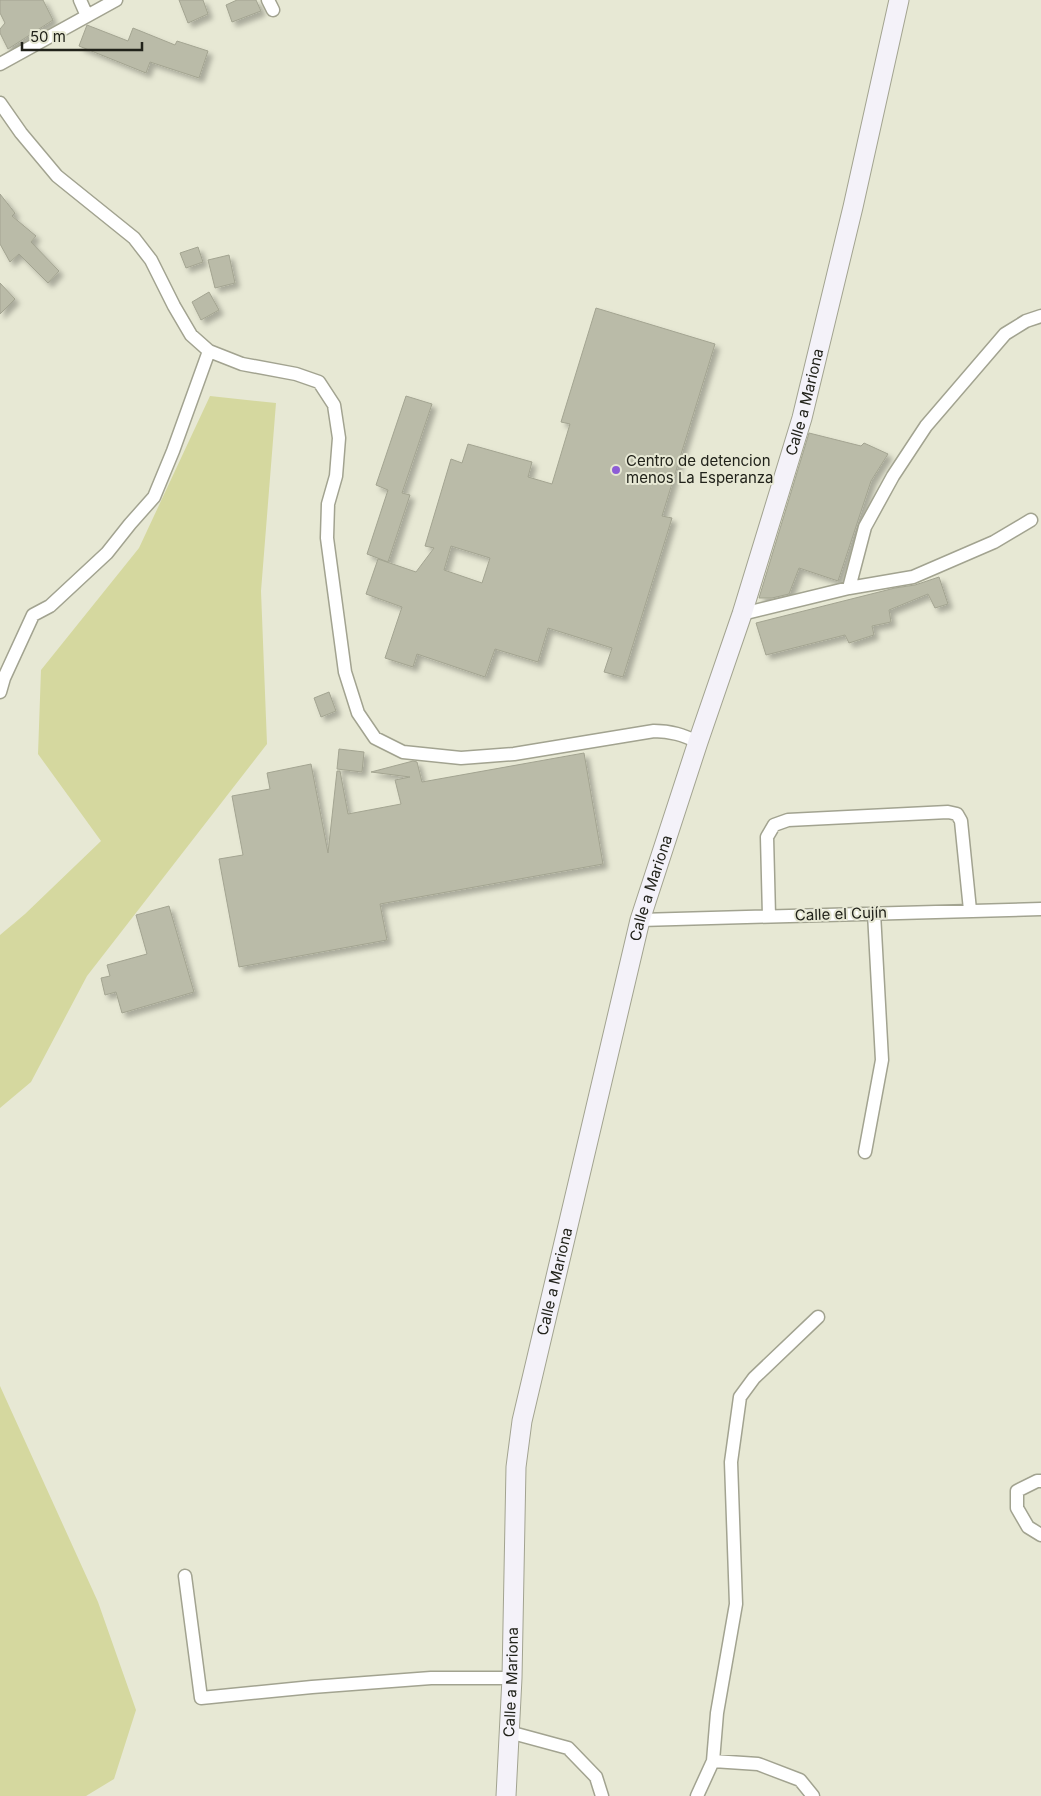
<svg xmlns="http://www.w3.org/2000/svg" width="1041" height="1796" font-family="Inter,sans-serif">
  <defs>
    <filter id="shadow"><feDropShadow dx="4.5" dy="4.5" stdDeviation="2.5" flood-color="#0004"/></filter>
  </defs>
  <rect width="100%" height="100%" fill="#e7e8d4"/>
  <path fill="#d5d89f" d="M 210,396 L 276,403 L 261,591 L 267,744 L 87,976 L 31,1082 L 0,1108 L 0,935 L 25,914 L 101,841 L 38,754 L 41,670 L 139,548 Z
    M 0,1386 L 98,1602 L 136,1710 L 114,1779 L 86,1796 L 0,1796 Z"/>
  <path fill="#babba8" stroke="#a3a491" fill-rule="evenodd" filter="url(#shadow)" d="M 0,0 L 43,0 L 53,20 L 8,49 L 0,33 L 0,29 L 5,23 L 0,13 Z
    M 179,0 L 203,0 L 208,14 L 188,23 Z
    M 237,0 L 256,0 L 261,11 L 232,22 L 226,5 Z
    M 87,25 L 128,41 L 133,28 L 175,45 L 177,41 L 208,51 L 199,78 L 150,62 L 146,73 L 79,46 Z
    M 0,194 L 15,213 L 12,216 L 36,236 L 31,242 L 59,271 L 48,283 L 19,254 L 10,262 L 0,244 Z
    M 198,247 L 203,262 L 186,268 L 180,253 Z
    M 229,255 L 235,283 L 215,288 L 208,260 Z
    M 0,283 L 15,299 L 0,314 Z
    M 209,292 L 219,310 L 201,320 L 192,302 Z
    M 596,308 L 715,344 L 662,516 L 672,518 L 623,677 L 604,672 L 612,648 L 548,628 L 538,662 L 495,649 L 485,677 L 417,654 L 413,667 L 385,658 L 402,607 L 366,594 L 378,559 L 416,572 L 434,548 L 425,546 L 451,459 L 462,463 L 468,444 L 532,462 L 528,477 L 552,484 L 570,424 L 561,422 ZM 451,546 L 490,558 L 482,583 L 444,570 Z
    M 406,396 L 432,404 L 402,493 L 410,495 L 388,562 L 367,554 L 388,490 L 376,485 Z
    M 809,433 L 861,446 L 864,443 L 888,454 L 871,481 L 838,581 L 799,568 L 789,594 L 772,598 L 759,598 Z
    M 939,577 L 948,604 L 935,608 L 928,594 L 889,610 L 891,622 L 872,626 L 874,635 L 849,643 L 845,635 L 766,655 L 756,623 L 895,588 L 915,585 Z
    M 329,692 L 336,711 L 321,717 L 314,698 Z
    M 339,749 L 364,752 L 362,772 L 337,769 Z
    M 584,753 L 603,864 L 380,904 L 387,940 L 239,967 L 219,859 L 243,855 L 232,796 L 270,789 L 267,773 L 311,764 L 328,853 L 337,771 L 340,771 L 348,814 L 401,804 L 395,780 L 410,777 L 371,772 L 413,761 L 417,762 L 422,782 Z
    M 169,906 L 194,992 L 122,1013 L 116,992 L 105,995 L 101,978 L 110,976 L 107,965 L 147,954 L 136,915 Z"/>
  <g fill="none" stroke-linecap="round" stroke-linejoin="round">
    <g stroke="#a2a390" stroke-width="15">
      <path id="street" d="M 80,0 L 87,16
        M 268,0 L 273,10
        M 0,64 L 116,0
        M 0,103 L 21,133 L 57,176 L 134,238 L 151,260 L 174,306 L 191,335 L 209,351 L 242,364 L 296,374 L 319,382 L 334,405 L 339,438 L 336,476 L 328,504 L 327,538 L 345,672 L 358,713 L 375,738 L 403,752 L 461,758 L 514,754 L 654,731 C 671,731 683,735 698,742
        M 849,588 L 865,527 L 893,476 L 926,426 L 1005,334 L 1026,321 L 1041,316
        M 742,614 L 849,588 L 913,577 L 994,542 L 1031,520
        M 0,692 L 4,678 L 33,615 L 50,606 L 107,553 L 130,524 L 154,497 L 173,451 L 209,351
        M 769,916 L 767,837 L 774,825 L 788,820 L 948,812 L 957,814 L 961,821 L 970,910
        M 640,920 L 1041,909
        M 865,1152 L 882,1060 L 874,913
        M 1041,1481 L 1037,1481 L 1017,1491 L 1017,1508 L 1028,1527 L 1041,1535
        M 185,1576 L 201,1698 L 312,1687 L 431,1678 L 512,1678
        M 509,1732 L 568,1748 L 596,1777 L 602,1796
        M 713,1761 L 758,1764 L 800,1780 L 813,1796
        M 697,1796 L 713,1761 L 717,1713 L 736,1604 L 731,1462 L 740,1397 L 754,1378 L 818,1317"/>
    </g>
    <g stroke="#a2a390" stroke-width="21">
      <g id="secondary">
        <path id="s1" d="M 506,1796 L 512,1678 L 516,1467 L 522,1421 L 640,920 L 698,742 L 742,614 L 802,418 L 853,207 L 899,0"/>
      </g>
    </g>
    <use href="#street" stroke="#fff" stroke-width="12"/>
    <use href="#secondary" stroke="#f4f2f9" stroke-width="19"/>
  </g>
  <circle fill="#8d5dd6" stroke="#e7e8d4" stroke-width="2" cx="616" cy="470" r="5"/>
  <g text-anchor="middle" stroke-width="4" stroke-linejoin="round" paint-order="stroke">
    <g font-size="15" fill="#21221a" stroke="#e7e8d4">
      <text dy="5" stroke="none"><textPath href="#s1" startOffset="1434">Calle a Mariona</textPath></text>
      <text dy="5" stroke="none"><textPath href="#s1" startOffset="924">Calle a Mariona</textPath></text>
      <text transform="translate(841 914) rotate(-2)" y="5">Calle el Cujín</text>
      <text dy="5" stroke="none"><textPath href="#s1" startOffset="519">Calle a Mariona</textPath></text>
      <text dy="5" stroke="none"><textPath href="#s1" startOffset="114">Calle a Mariona</textPath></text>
    </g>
    <g font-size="15" fill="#21221a" stroke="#e7e8d4" text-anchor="start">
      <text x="626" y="466">Centro de detencion<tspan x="626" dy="17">menos La Esperanza</tspan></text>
    </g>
  </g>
  <path d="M22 42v8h120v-8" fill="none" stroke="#21221a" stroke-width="2.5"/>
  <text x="30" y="42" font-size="15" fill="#21221a" stroke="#e7e8d4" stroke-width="4" paint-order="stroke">50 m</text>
</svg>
